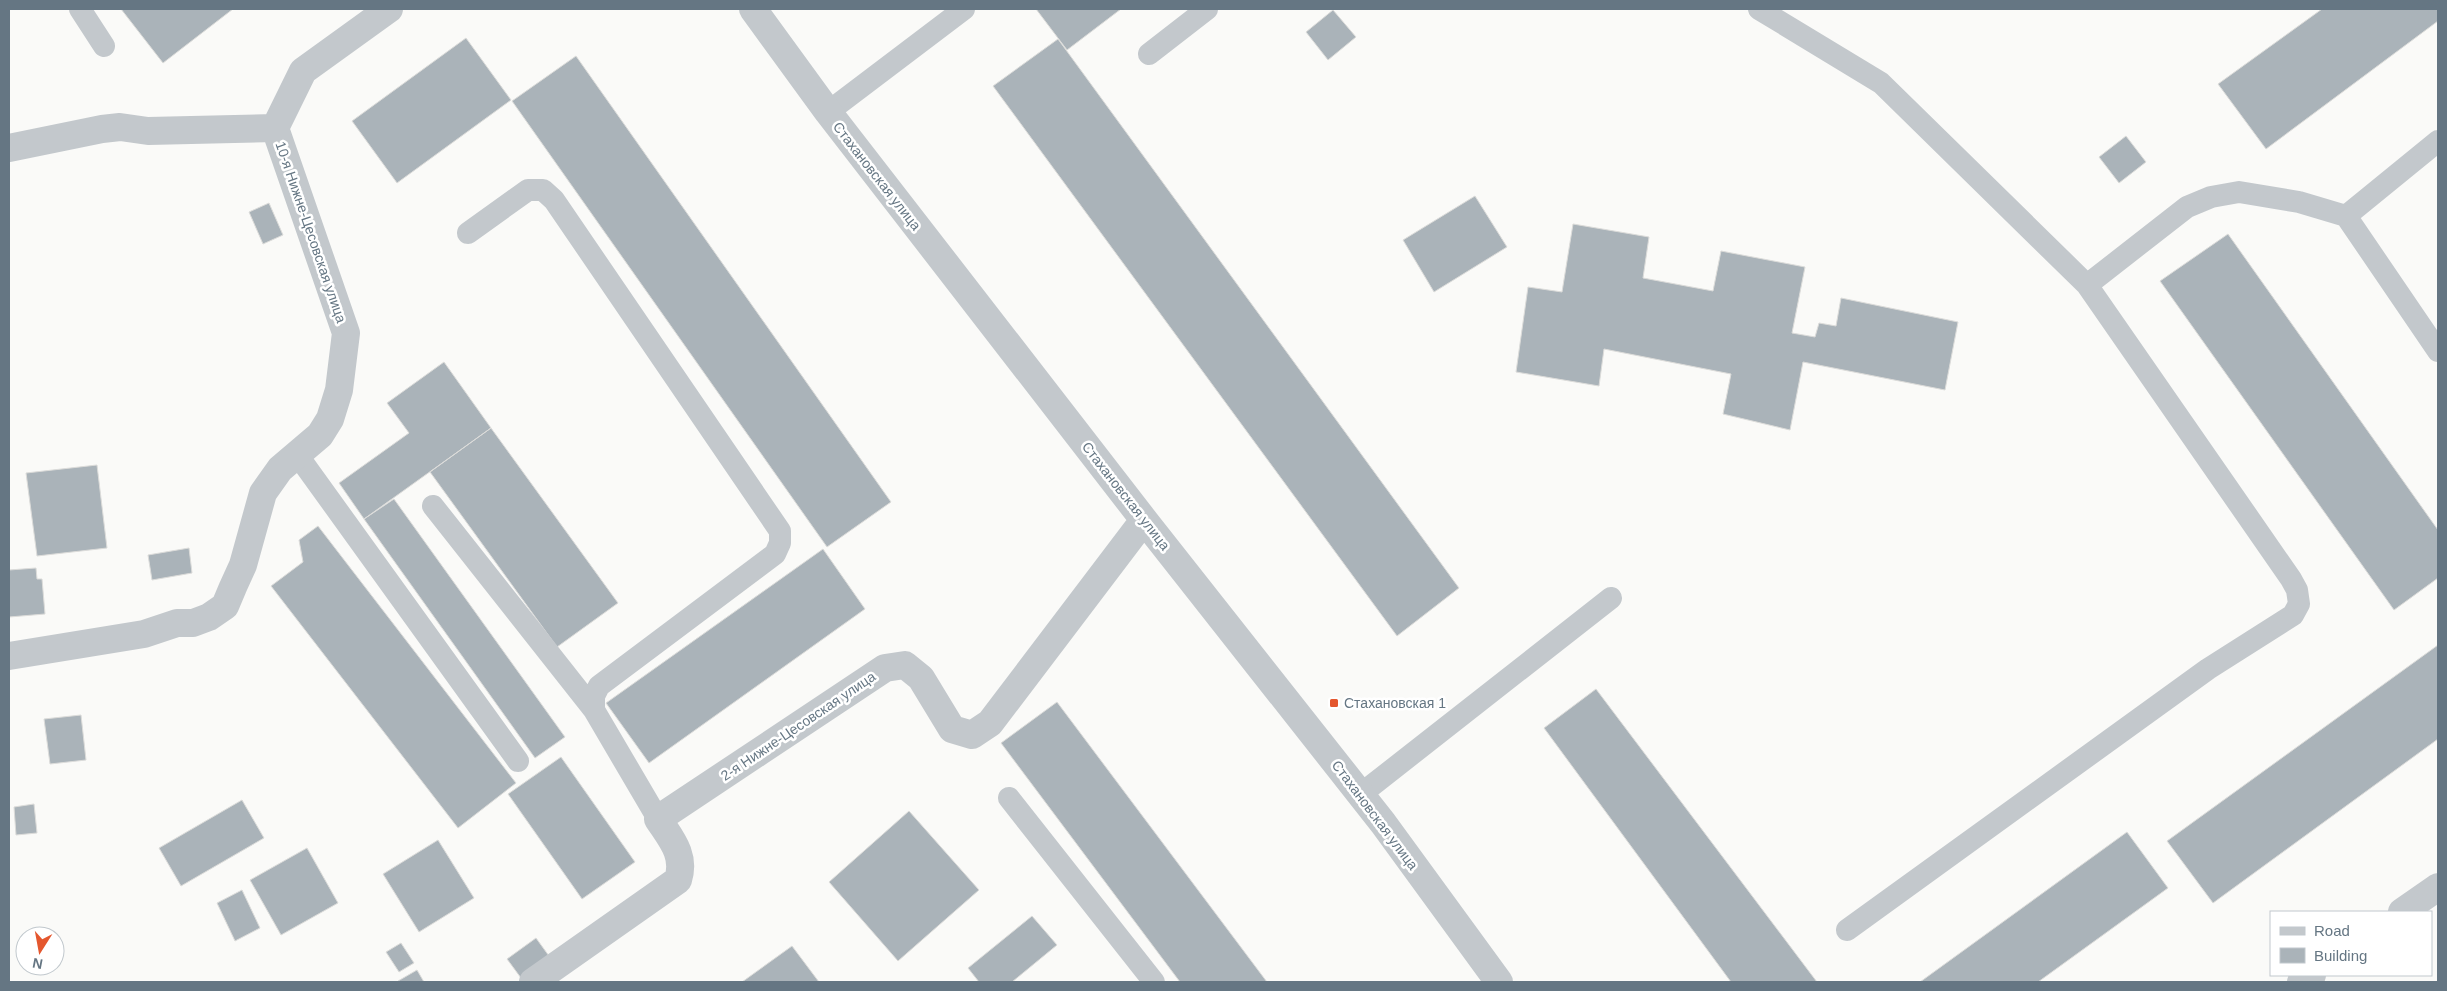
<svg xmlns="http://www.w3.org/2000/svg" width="2447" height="991" font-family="Helvetica,sans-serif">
  <rect width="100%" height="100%" fill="#fafaf8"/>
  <path fill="#aab3b9" stroke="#dcdcda" d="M 121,9 L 233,9 L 163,63 Z
    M 1036,9 L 1121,9 L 1067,50 Z
    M 2322,9 L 2438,9 L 2438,21 L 2266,149 L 2218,84 Z
    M 1333,10 L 1356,37 L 1328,60 L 1306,32 Z
    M 466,38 L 511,100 L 397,183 L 352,121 Z
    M 1058,39 L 1459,588 L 1397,636 L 993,86 Z
    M 576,56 L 891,502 L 827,547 L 512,101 Z
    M 2126,136 L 2146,162 L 2119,183 L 2099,157 Z
    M 1475,196 L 1507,247 L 1434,292 L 1403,240 Z
    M 269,203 L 283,235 L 263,244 L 249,212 Z
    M 1573,224 L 1649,237 L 1643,278 L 1713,291 L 1721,251 L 1805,267 L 1792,333 L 1815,337 L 1819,323 L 1836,326 L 1841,298 L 1958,322 L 1945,390 L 1803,362 L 1790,430 L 1723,414 L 1731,374 L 1604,349 L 1599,386 L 1516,372 L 1528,287 L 1562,292 Z
    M 2228,234 L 2438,530 L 2438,578 L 2394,610 L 2160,281 Z
    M 444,362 L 491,428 L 364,519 L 339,483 L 409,433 L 387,403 Z
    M 491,428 L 618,603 L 557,647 L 430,472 Z
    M 97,465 L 107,548 L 37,556 L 26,473 Z
    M 394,499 L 565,737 L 535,758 L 364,519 Z
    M 318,526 L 516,783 L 458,828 L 271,586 L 303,562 L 299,540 Z
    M 189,548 L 192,573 L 152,580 L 148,555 Z
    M 823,549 L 865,609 L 649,763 L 606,703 Z
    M 36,568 L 37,579 L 42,579 L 45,614 L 9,617 L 9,570 Z
    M 2438,645 L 2438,739 L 2213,903 L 2167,841 Z
    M 1596,689 L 1817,982 L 1731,982 L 1544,728 Z
    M 1057,702 L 1267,982 L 1180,982 L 1001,743 Z
    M 81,715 L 86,760 L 50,764 L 44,719 Z
    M 561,757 L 635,862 L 582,899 L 508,794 Z
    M 242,800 L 264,838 L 181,886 L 159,848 Z
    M 34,804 L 37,833 L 16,835 L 14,807 Z
    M 909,811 L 979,890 L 898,961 L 829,882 Z
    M 2127,832 L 2168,888 L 2038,982 L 1920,982 Z
    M 438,840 L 474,898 L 419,932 L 383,874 Z
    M 307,848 L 338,903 L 281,935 L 250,880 Z
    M 242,890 L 260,928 L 235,941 L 217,903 Z
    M 1032,916 L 1057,945 L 1012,982 L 979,982 L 968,968 Z
    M 536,938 L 549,956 L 521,978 L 507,959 Z
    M 401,943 L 414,963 L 399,972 L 386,952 Z
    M 792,946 L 819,982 L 742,982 Z
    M 417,970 L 424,982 L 398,982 L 398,981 Z"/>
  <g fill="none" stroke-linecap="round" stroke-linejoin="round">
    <path stroke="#c3c8cc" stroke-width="22" d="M 80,9 L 104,46
      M 1759,9 L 1881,83 L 2087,285
      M 1149,54 L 1207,9
      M 828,112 L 964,9
      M 2438,141 L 2346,216 L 2438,351
      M 468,233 L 528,190 L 543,190 L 554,200 L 780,531 L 780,543 L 775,554 L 599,686 L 594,696 L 594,710 L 658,819
      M 296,453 L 518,761
      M 433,506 L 594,710
      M 1361,794 L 1611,598
      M 1009,798 L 1154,982
      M 1847,930 L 2208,669 L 2293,615 L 2299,604 L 2297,590 L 2291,579 L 2087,285 L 2187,207 L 2211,197 L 2239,192 L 2299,202 L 2346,216"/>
    <path stroke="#c3c8cc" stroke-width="28" d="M 753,9 L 828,112 L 1144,520 L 1383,823 L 1499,982
      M 9,148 L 102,129 L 120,127 L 148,131 L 275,128
      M 9,656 L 144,634 L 177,623 L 193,623 L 209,617 L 225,606 L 233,587 L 243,565 L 263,493 L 280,469 L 320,435 L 330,419 L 339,390 L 346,333 L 275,128 L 303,71 L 389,9
      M 2402,912 L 2438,887
      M 533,982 L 678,880 C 686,855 671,839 658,819 L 885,668 L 905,665 L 921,678 L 952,729 L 972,735 L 990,723 L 1144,520
      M 2301,982 L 2312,975"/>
  </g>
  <rect fill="#e4572e" stroke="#fff" stroke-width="2" x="1329" y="698" width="10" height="10" rx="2.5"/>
  <g text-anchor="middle" stroke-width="5" stroke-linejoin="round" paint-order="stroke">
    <g font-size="14" fill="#657683" stroke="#fff">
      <text transform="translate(877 176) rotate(52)" y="5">Стахановская улица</text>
      <text transform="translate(311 232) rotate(71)" y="5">10-я Нижне-Цесовская улица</text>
      <text transform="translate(1126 496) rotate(52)" y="5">Стахановская улица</text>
      <text transform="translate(798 726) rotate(-34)" y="5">2-я Нижне-Цесовская улица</text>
      <text transform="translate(1375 815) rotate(53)" y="5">Стахановская улица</text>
    </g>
    <g font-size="14" fill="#657683" stroke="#fff" text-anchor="start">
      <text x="1344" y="708">Стахановская 1</text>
    </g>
  </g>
  <rect width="2447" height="991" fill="none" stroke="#657683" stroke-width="20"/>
  <rect x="2270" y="911" width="162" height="65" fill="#ffffff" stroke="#c1c8cd"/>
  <rect x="2280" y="927" width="25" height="8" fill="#c3c8cc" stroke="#c1c8cd"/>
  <text x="2314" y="936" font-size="15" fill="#657683">Road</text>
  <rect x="2280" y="948" width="25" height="15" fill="#aab3b9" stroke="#c1c8cd"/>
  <text x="2314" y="961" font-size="15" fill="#657683">Building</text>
  <g transform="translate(40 951) rotate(191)"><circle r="24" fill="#ffffff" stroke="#c1c8cd"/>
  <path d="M0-4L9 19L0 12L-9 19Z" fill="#e4572e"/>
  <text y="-8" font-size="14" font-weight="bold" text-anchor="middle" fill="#657683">N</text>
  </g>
</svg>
